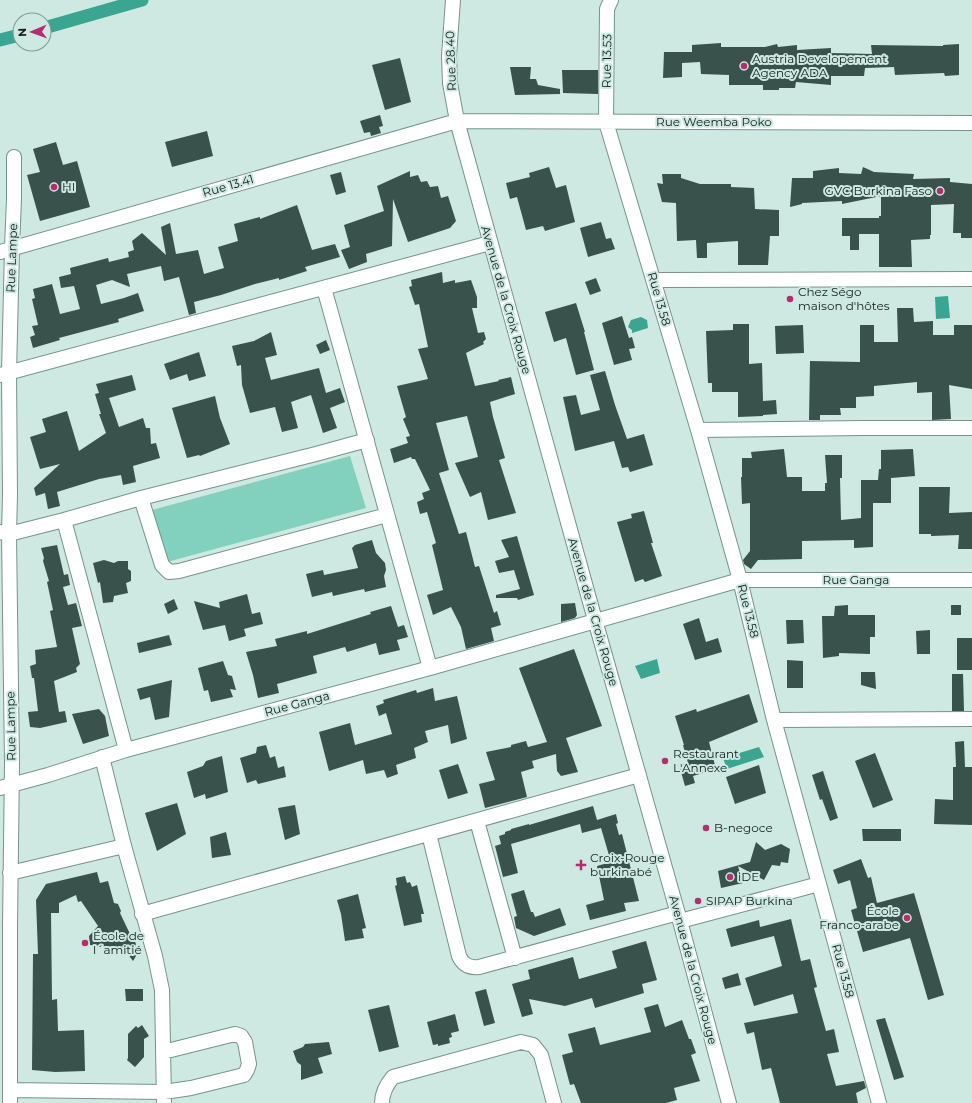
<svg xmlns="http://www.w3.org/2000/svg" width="972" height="1103" font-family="Montserrat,sans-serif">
  <rect width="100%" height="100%" fill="#cde9e1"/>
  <path fill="#81d1be" d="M 350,456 L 366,508 L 167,562 L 152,510 Z"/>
  <path fill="#3aa590" d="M 948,296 L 950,318 L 936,319 L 935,297 Z
    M 641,317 L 647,320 L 648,328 L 632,333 L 632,330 L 628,327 L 631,320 Z
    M 657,659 L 660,673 L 641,679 L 635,666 Z
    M 759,747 L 764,757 L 727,769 L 723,758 Z"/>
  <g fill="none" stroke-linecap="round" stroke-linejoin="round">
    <path stroke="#3aa590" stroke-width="13" d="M 44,28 L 142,0
      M 0,40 L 20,35"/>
  </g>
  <path fill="#39524c" d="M 721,43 L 721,47 L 765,47 L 777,44 L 778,47 L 797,45 L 797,50 L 831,48 L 831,53 L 872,54 L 871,45 L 943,46 L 943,45 L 959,44 L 959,75 L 945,76 L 944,73 L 895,75 L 894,67 L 865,68 L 864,76 L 831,76 L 831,85 L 796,82 L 795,88 L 779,88 L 779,90 L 763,90 L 763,85 L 729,85 L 729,75 L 701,74 L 700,62 L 682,63 L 682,77 L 663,78 L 664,52 L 692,52 L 692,45 Z
    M 400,58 L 411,102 L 385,110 L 372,65 Z
    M 510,67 L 531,67 L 530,79 L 536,79 L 538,85 L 560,89 L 560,94 L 515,95 Z
    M 562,70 L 598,70 L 598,94 L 563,93 Z
    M 380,115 L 383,126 L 379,127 L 381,133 L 371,136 L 370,132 L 364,133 L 360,121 Z
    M 207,131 L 213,156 L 172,167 L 165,142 Z
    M 56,142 L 63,165 L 77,161 L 90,207 L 40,221 L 27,175 L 40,172 L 33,149 Z
    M 549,167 L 556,188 L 566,185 L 575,222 L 545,231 L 543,226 L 526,230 L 517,197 L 510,199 L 506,183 L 530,177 L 529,173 Z
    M 863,167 L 874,172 L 914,174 L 913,179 L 950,178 L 950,182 L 972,184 L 972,238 L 961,238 L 961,233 L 953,233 L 954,204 L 931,205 L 931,235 L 930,235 L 930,239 L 911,240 L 912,267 L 879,267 L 879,234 L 859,234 L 859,250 L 850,250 L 850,236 L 842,236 L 842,218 L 879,218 L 879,216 L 881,216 L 881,196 L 842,204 L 842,201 L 802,203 L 802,204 L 790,207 L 792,178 L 813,178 L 813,171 L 839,168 L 839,173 L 861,174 Z
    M 410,171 L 410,177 L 418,175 L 421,182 L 427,181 L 430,187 L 438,186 L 441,198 L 448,196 L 456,221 L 450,228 L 408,242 L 393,199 L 392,246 L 366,254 L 367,262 L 349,269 L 341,250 L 350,247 L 344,225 L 384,211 L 377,186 Z
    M 341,172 L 346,192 L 336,195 L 330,175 Z
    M 662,174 L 681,174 L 681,178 L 700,184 L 731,184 L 731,187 L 754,188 L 755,209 L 779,210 L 779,236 L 770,236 L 768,265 L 738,265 L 738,241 L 707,243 L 707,258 L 697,258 L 696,240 L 677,241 L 676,203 L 662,202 L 657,183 L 663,184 Z
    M 297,205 L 312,250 L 335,244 L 340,257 L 305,267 L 307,271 L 279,280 L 279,278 L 255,284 L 221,295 L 194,302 L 196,313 L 189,315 L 179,277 L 164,281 L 161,266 L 127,274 L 130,287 L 112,280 L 96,285 L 101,304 L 124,298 L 138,293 L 144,311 L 118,319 L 119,322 L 59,338 L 60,340 L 33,348 L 30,337 L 35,335 L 32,326 L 38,325 L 32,299 L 35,298 L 33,289 L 52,284 L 60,314 L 80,309 L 74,286 L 61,288 L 59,277 L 71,274 L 70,268 L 108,258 L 109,262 L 129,257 L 128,252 L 134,250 L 132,241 L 142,233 L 166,255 L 161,227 L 170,223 L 176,254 L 198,250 L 204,274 L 224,268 L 218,247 L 238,241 L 234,224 L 260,217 L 260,219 Z
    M 601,222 L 606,239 L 611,238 L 615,249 L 588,257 L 580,228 Z
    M 442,272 L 443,283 L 455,280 L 455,283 L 471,280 L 477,297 L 477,308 L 472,308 L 478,333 L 484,332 L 486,339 L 483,342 L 484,344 L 466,353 L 475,386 L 499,381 L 498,380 L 511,377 L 515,394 L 490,402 L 493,417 L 505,458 L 499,460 L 516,513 L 488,520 L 481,492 L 470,497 L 455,463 L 478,457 L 467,416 L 436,423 L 449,470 L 439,473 L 459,534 L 466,532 L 475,567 L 479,566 L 494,613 L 497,611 L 501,625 L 491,628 L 494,641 L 466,649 L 461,627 L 451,607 L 433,615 L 427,595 L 443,590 L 432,545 L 436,543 L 427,512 L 420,514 L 417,502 L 424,499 L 422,493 L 430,490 L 415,459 L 412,459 L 411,457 L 394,463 L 390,449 L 408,443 L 406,437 L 410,436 L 403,419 L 406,417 L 397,386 L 428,379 L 418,349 L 428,347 L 419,304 L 415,305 L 409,287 L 412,286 L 411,280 Z
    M 596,278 L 601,291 L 590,295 L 585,282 Z
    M 576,303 L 585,332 L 584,332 L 594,370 L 576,375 L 566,338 L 554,342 L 545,312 Z
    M 897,308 L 913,308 L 914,322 L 933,321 L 933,335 L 954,335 L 954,325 L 972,325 L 972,389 L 949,385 L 951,419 L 932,420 L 932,392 L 917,393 L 917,382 L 874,386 L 874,396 L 856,397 L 856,408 L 840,408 L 841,415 L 820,415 L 820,420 L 809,420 L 810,361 L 860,362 L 860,325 L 874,325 L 874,342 L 898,342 Z
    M 622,316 L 629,338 L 632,337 L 635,348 L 629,349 L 632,360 L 614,365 L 602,323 Z
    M 733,324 L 749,324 L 749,364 L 762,363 L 763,401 L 776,400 L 777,414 L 763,415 L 763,416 L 738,417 L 738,392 L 712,392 L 712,383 L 708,383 L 706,331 L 733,330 Z
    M 803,325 L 804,353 L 776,354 L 775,326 Z
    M 271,332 L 277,355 L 265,358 L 271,380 L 319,368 L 326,393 L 340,388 L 345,402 L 330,408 L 337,428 L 323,433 L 311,395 L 291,402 L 298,428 L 282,432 L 275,407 L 250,413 L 242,385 L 241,365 L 237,366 L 232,346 L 254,341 Z
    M 326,340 L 330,350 L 320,354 L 316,345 Z
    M 199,352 L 206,376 L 189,381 L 187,374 L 170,380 L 164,364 Z
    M 605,371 L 615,405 L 627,439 L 644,434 L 653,465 L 630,472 L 628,467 L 622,468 L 614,441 L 575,451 L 563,397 L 576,395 L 581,415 L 600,410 L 590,375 Z
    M 132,375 L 136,390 L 109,398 L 119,427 L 143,418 L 146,428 L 150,428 L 151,444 L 156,443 L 160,458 L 133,466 L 136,482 L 123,485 L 121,475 L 99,479 L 57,492 L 60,506 L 48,509 L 45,493 L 36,496 L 34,488 L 60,464 L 40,469 L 30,437 L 46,432 L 42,419 L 67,411 L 79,451 L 106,433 L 99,414 L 101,414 L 95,394 L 99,393 L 96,384 Z
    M 215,396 L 220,418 L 230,444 L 200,456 L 199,455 L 187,458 L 172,408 Z
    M 784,449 L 787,477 L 802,477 L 802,491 L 825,491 L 825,483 L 827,483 L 825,455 L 842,455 L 842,478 L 840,478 L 841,520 L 861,518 L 861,480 L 878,480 L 879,469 L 881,469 L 881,450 L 913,449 L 915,476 L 891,478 L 891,503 L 873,503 L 873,547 L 854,548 L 854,540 L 802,541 L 802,559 L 758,560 L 751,569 L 744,564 L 743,560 L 750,551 L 750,503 L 742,504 L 741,477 L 742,477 L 742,458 L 752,458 L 751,452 Z
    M 919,487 L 950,487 L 949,513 L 972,512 L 972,549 L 958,549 L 959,535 L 931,536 L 931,534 L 919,534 Z
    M 644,511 L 653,543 L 651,543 L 662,576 L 645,582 L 643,579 L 635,582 L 617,522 L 632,518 L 631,514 Z
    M 517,536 L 534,595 L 518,600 L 517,598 L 496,598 L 496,595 L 520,589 L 514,570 L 499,573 L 495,561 L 509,557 L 501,540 Z
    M 372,540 L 376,553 L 385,563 L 386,570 L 384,576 L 386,587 L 365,592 L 364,589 L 333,596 L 332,592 L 312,597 L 306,574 L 323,570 L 324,575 L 358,568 L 352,548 L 355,545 Z
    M 57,545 L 64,575 L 68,574 L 70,585 L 63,587 L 68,605 L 76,603 L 82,626 L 72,628 L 80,664 L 76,668 L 77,672 L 54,681 L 59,712 L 65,711 L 67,722 L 40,728 L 30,727 L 28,712 L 38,711 L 34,678 L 32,678 L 30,666 L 36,664 L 35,650 L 57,647 L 50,611 L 53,610 L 47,582 L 49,581 L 43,561 L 44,558 L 41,548 Z
    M 104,560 L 114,563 L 118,561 L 128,561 L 128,569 L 131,571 L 131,581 L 126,583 L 128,593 L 114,596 L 113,602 L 103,603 L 100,582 L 98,583 L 93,563 Z
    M 247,594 L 252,614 L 260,612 L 263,624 L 244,629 L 246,636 L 229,641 L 225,625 L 203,630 L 194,601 L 220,608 L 219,602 Z
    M 174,599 L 178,609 L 168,614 L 164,604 Z
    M 575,603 L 577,615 L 575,618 L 561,622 L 561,604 Z
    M 848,605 L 848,615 L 875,615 L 875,637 L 870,637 L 870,654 L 839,653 L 839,656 L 823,658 L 822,616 L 834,616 L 835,606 Z
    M 951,605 L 961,605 L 961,615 L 951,615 Z
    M 391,606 L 398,627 L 404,625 L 408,637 L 397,640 L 400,650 L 379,655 L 376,643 L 347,652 L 345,647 L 313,656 L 317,673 L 277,684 L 279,693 L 258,698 L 253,675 L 246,652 L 277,646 L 275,639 L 307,631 L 307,634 L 371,614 L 370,612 Z
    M 699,618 L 706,642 L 718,638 L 722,652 L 695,660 L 683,624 Z
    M 786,620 L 803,620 L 804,643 L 787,644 Z
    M 930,630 L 930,654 L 917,654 L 916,631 Z
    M 169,635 L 172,645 L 139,653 L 137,643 Z
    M 957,638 L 972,638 L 972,670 L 957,670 Z
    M 574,649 L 602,726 L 566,738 L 578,772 L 561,776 L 557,771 L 556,754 L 532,761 L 534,768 L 521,772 L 527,797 L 485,808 L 479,784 L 495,780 L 486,752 L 511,747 L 511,745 L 526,741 L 528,747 L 547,742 L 519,668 Z
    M 787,660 L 803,661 L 803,688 L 787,688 Z
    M 223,661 L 228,675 L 232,676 L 236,690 L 230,689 L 233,697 L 211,702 L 208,690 L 204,691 L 198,668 Z
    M 861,672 L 875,672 L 876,689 L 861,685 Z
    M 952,674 L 963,674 L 964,711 L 952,711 Z
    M 172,680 L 169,717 L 155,720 L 150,697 L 140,700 L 137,689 Z
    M 433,688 L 435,701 L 457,696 L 467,739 L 451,744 L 448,725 L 425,731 L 428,742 L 414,748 L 416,758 L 396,765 L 398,774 L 387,778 L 384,770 L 366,774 L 363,760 L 329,771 L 319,732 L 350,723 L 355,745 L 392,734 L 386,713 L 379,716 L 376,706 L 384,703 L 383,700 L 416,690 L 417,693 Z
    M 749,694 L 758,722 L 709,742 L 716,769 L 693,776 L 695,783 L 685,786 L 679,765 L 688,763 L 683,745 L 684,745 L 675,716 L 696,709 L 697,712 Z
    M 99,709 L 105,716 L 109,736 L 83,744 L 72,714 Z
    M 964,741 L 965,767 L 972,767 L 972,825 L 934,824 L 935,799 L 953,800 L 953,767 L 956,767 L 955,742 Z
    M 266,745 L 270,758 L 275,756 L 278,768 L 284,766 L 286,777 L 258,784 L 256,780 L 247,783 L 240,758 L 256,753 L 257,747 Z
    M 875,753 L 893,800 L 873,808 L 855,761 Z
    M 222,756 L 228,792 L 206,799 L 205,794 L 194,798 L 187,772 L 203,766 L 206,761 Z
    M 458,764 L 468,793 L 448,799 L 439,770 Z
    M 759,765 L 766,793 L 735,804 L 726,777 Z
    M 823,771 L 838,818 L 830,821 L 822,799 L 820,800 L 812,775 Z
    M 177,803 L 186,834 L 157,851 L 145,813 Z
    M 295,805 L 300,834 L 285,840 L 278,808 Z
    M 593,806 L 597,820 L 616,814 L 618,823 L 616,824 L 619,835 L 622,834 L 639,901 L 624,903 L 626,911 L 590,920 L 586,905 L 604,900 L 597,866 L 611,862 L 601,828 L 582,833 L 580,824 L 511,844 L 518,873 L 503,877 L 495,846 L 501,844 L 499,836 L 505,834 L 505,832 L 511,830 L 511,829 L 529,824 L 529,825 Z
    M 862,829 L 901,829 L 901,841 L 863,841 Z
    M 226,832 L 231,855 L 212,858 L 210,837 Z
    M 756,842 L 765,850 L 781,844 L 790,849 L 788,863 L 781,862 L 780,866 L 772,865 L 764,880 L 738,866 L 743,883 L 721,888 L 718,871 L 750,862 Z
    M 861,859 L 868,878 L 871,877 L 877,903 L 914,893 L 944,995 L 928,1000 L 910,938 L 863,952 L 851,910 L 857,908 L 850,880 L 838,884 L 833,870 Z
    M 97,872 L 100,883 L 108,881 L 114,903 L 118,904 L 121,911 L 120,913 L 130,934 L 132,935 L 136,944 L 135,946 L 139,951 L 133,961 L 130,957 L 126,948 L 90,945 L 89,936 L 98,926 L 81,901 L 78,902 L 76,895 L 59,903 L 59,913 L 51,913 L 52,1000 L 57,999 L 58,1031 L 84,1030 L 85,1071 L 55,1072 L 32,1070 L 33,954 L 38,954 L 36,900 L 46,884 Z
    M 405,876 L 407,883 L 410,882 L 412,887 L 417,885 L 424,914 L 421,914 L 422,922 L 404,926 L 395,886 L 397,885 L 396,878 Z
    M 524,890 L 531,912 L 533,912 L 535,917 L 560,908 L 566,925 L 534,936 L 516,928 L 514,917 L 517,916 L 511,894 Z
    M 358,894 L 366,928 L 362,929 L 364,938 L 345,941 L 341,914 L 337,900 Z
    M 791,919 L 801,961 L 810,959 L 817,987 L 814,988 L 826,1031 L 834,1029 L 839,1052 L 827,1054 L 836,1086 L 864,1081 L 866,1088 L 856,1093 L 858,1103 L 780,1103 L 771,1068 L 762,1070 L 754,1032 L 747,1034 L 744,1023 L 798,1013 L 793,994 L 754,1006 L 745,978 L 782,966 L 774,936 L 731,947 L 726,929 L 759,920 L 760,927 Z
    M 646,941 L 657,980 L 642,984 L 644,993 L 595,1008 L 592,998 L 565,1006 L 529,999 L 533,1014 L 522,1017 L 512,984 L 530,979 L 528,970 L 573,957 L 579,979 L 617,968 L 612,951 Z
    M 738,973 L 741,985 L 725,989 L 722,978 Z
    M 125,989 L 143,989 L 143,1001 L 126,1001 Z
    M 486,989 L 495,1023 L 484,1026 L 475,992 Z
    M 658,1004 L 665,1027 L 682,1020 L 689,1039 L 691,1039 L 696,1053 L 691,1055 L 700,1081 L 674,1088 L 677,1100 L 666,1103 L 581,1103 L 574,1084 L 570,1085 L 562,1055 L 573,1052 L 568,1034 L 595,1027 L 600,1045 L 651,1032 L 644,1008 Z
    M 389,1005 L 399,1047 L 379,1052 L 368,1010 Z
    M 455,1014 L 459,1031 L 451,1033 L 452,1037 L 449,1038 L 450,1043 L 438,1046 L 438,1044 L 433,1045 L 427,1022 Z
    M 885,1018 L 904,1077 L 894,1080 L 876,1020 Z
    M 142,1025 L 149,1036 L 144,1039 L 144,1057 L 135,1067 L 127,1060 L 128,1058 L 128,1034 L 136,1026 L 138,1028 Z
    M 329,1042 L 332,1054 L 318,1058 L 323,1073 L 301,1080 L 301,1065 L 297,1062 L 293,1051 L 303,1047 L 305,1044 Z"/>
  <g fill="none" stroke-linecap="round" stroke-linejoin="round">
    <g stroke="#78938c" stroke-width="16">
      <path id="minor" d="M 453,0 L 449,56 L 450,83 L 457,121 L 595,620 L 680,921 L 729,1103
        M 611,0 L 607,9 L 606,122 L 698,430 L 740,580 L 774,720 L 879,1103
        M 0,252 L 457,121 L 972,123
        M 654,280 L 972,279
        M 324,288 L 430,668
        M 0,375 L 490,243
        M 698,430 L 864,428 L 972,428
        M 141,498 L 162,565 L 169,572 L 179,571 L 387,515
        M 64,520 L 126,750
        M 0,532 L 9,534 L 64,520 L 141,498 L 316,454 L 367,440
        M 774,720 L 972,719
        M 102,757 L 124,846 L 155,956 L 162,990 L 164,1103
        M 0,788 L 48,775 L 126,750 L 430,668 L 740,580 L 972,580
        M 477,821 L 515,958
        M 429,834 L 459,956 C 463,965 469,968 479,967 L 678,913
        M 10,873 L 124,846
        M 142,914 L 639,775
        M 680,921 L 819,884
        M 10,1090 L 164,1092 L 191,1088 L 244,1075 L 247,1070 L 249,1064 L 245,1042 L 241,1036 L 235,1034 L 163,1052
        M 10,1103 L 10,926 L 12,764 L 9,534 L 10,495 L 9,373 L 12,248 L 14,199 L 14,157
        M 382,1103 C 382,1093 386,1085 393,1077 L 521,1042 L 533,1045 L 541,1055 L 554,1103"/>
    </g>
    <use href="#minor" stroke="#fff" stroke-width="14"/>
  </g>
  <g fill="#b62d6d" stroke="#cde9e1" stroke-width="1.5">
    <circle cx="744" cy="66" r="4"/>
    <circle cx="54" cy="187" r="4"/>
    <circle cx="940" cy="191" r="4"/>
    <circle cx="790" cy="299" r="4"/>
    <circle cx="665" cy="761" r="4"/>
    <circle cx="706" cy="828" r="4"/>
    <path d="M579 859h4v4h4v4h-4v4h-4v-4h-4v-4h4z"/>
    <circle cx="730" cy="877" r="4"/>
    <circle cx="698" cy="901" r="4"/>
    <circle cx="907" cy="918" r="4"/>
    <circle cx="85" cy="943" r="4"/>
  </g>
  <g text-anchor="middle" stroke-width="4" stroke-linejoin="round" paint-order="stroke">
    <g font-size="12" fill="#131e1b" stroke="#cde9e1" text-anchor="start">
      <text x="752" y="63">Austria Developement<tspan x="752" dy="14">Agency ADA</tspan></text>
      <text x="62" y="191">HI</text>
      <text x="932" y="195" text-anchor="end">GVC Burkina Faso</text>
      <text x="798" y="296">Chez Ségo<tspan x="798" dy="14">maison d'hôtes</tspan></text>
      <text x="673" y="758">Restaurant<tspan x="673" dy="14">L'Annexe</tspan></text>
      <text x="714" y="832">B-negoce</text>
      <text x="590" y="862">Croix-Rouge<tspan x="590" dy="14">burkinabé</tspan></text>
      <text x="738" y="881">iDE</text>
      <text x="706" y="905">SIPAP Burkina</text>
      <text x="899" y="915" text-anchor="end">École<tspan x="899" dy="14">Franco-arabe</tspan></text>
      <text x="93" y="940">École de<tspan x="93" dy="14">l´amitié</tspan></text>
    </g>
    <g font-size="12" fill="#131e1b" stroke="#cde9e1">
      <text transform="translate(451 61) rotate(-92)" y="4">Rue 28.40</text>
      <text transform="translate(607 61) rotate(-89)" y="4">Rue 13.53</text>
      <text x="714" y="126">Rue Weemba Poko</text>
      <text transform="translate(228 186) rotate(-16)" y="4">Rue 13.41</text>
      <text transform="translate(12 258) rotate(-88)" y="4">Rue Lampe</text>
      <text transform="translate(659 299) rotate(74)" y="4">Rue 13.58</text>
      <text transform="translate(506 300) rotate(74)" y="4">Avenue de la Croix Rouge</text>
      <text x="856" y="584">Rue Ganga</text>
      <text transform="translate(748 611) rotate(76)" y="4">Rue 13.58</text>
      <text transform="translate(593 612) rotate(74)" y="4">Avenue de la Croix Rouge</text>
      <text transform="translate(297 704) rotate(-15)" y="4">Rue Ganga</text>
      <text transform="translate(11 726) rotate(-91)" y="4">Rue Lampe</text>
      <text transform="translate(693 970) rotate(75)" y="4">Avenue de la Croix Rouge</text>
      <text transform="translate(843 971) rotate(75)" y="4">Rue 13.58</text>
    </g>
  </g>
  <g transform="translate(32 32) rotate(268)"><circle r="19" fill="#cde9e1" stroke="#839892"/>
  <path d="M0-3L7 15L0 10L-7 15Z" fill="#b62d6d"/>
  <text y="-6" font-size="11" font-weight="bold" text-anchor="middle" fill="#131e1b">N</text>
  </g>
</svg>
